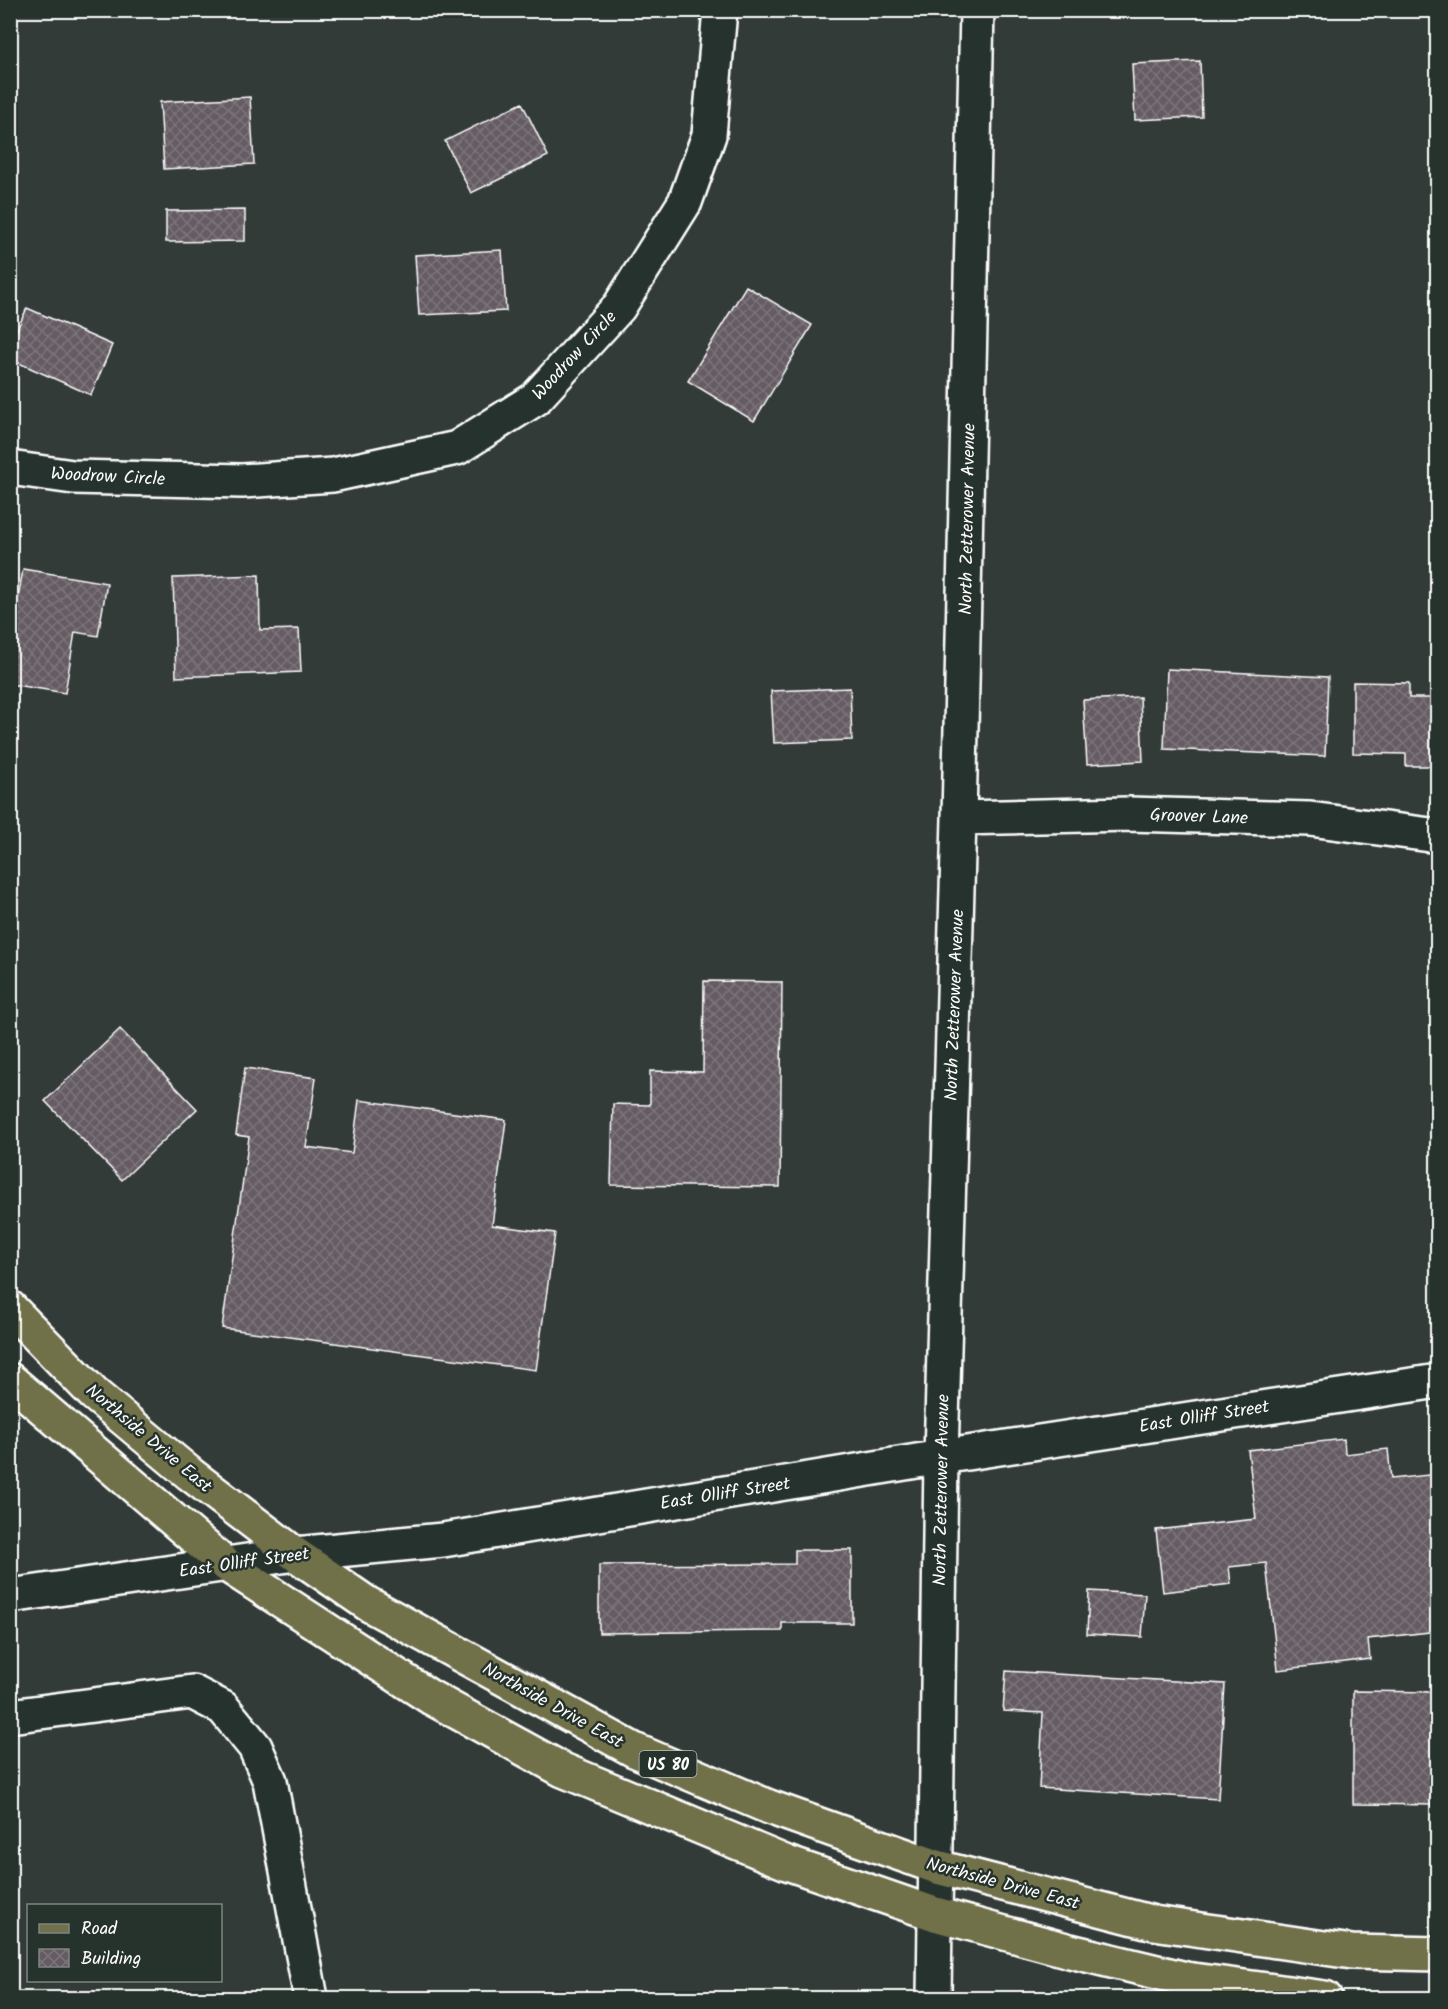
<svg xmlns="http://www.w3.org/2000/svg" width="1448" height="2009" font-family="Kalam,sans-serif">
  <defs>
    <pattern id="building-cross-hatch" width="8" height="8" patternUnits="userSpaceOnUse" patternTransform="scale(1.5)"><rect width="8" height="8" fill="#655c63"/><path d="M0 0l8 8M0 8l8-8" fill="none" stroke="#7c747a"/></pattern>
  </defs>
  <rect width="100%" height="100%" fill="#333b38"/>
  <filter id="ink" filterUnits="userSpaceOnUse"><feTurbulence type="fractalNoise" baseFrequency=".0167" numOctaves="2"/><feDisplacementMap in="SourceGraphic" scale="12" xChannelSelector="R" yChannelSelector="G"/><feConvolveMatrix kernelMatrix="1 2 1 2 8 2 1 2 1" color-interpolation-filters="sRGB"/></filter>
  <g filter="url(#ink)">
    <path fill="url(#building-cross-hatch)" stroke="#fff" stroke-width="1.5" d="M 1200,61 L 1202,117 L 1135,120 L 1132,64 Z
      M 250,97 L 254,164 L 164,169 L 160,102 Z
      M 522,103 L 548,156 L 471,193 L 445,141 Z
      M 245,210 L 245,241 L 166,242 L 166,211 Z
      M 502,250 L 506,311 L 419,315 L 415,255 Z
      M 746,286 L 812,325 L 754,421 L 688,381 Z
      M 27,308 L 112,345 L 91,395 L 10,359 L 10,345 Z
      M 23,569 L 107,583 L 98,636 L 75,632 L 65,693 L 10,684 L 10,644 Z
      M 259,575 L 260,630 L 299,629 L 301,672 L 176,677 L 173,578 Z
      M 1167,669 L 1328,677 L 1325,756 L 1164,749 Z
      M 1353,682 L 1409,683 L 1409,698 L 1438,698 L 1438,766 L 1406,766 L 1406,754 L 1353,753 Z
      M 850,688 L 852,740 L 774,743 L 771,691 Z
      M 1140,697 L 1143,761 L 1087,764 L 1083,700 Z
      M 704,981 L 782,982 L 780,1187 L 611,1185 L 613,1104 L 650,1105 L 650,1071 L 703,1072 Z
      M 120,1029 L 197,1109 L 122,1180 L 45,1101 Z
      M 245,1068 L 316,1078 L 306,1147 L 352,1153 L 359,1100 L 506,1120 L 492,1225 L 555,1233 L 536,1370 L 222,1328 L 249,1137 L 236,1135 Z
      M 1344,1439 L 1345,1454 L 1388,1449 L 1391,1479 L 1438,1474 L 1438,1631 L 1368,1639 L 1370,1659 L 1278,1670 L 1266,1563 L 1229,1567 L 1231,1584 L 1163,1592 L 1156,1530 L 1256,1519 L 1248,1450 Z
      M 795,1550 L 852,1550 L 852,1623 L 782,1623 L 782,1631 L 599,1633 L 599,1565 L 795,1564 Z
      M 1089,1591 L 1145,1594 L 1142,1637 L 1087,1634 Z
      M 1006,1671 L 1225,1684 L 1218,1799 L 1039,1788 L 1043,1713 L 1003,1711 Z
      M 1353,1691 L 1438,1692 L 1438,1805 L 1353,1804 Z"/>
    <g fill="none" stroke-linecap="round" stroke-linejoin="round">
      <g stroke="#fff" stroke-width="38">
        <path id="minor" d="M 10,468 L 73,477 L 242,481 L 333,475 L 457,448 L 535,399 L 619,307 L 685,202 L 709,135 L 720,10
          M 959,818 L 1129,814 L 1310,819 L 1438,836
          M 10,1596 L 295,1554 L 443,1540 L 941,1457 L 1438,1381
          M 10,1716 L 192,1692 L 223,1708 L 255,1747 L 270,1781 L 311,1998
          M 934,1998 L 941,1457 L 959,818 L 977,10"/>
      </g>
      <g stroke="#fff" stroke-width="38">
        <path id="major" d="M 10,1308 L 94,1394 L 190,1474 L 295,1554 L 368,1604 L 634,1750 L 769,1807 L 937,1867 L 1154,1923 L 1352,1952 L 1438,1954
          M 10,1380 L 225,1564 L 430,1697 L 563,1770 L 787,1863 L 935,1914 L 1070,1951 L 1186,1979 L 1325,1998"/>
      </g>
      <use href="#minor" stroke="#26332d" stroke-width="33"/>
      <use href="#major" stroke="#70704a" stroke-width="33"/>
    </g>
  </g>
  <g text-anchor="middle" stroke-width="5" stroke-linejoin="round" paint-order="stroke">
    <rect fill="#26332d" stroke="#bec2c0" stroke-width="1.5" x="639.5" y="1751" width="57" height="26" rx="4.5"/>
    <g font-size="16" font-weight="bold" fill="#fff">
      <text x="668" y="1770">US 80</text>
    </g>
    <g font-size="18" fill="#fff" stroke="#26332d">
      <text transform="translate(574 355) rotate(-47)" y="6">Woodrow Circle</text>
      <text transform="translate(108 476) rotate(3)" y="6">Woodrow Circle</text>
      <text transform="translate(967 519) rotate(-89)" y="6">North Zetterower Avenue</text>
      <text transform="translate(1199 816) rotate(2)" y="6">Groover Lane</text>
      <text transform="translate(954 1005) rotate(-88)" y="6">North Zetterower Avenue</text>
      <text transform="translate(1204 1416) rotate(-9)" y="6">East Olliff Street</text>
      <text transform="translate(149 1438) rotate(40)" y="6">Northside Drive East</text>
      <text transform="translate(941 1490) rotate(-89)" y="6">North Zetterower Avenue</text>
      <text transform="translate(725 1493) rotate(-9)" y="6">East Olliff Street</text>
      <text transform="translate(244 1562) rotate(-8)" y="6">East Olliff Street</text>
      <text transform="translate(553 1705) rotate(29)" y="6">Northside Drive East</text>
      <text transform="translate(1003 1883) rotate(15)" y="6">Northside Drive East</text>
    </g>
  </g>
  <rect width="1448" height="2009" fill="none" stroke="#26332d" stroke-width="36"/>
  <rect x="18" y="18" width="1412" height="1973" fill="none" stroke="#fff" stroke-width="2" filter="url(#ink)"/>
  <rect x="27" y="1904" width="195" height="78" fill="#26332d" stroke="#7d8581" stroke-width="1.5"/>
  <rect x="39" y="1924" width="30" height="9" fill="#70704a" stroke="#7d8581" stroke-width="1.5"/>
  <text x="81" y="1934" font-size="18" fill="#ffffff">Road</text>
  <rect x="39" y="1949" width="30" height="18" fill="url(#building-cross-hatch)" stroke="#7d8581" stroke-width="1.5"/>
  <text x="81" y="1964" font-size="18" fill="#ffffff">Building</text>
</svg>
